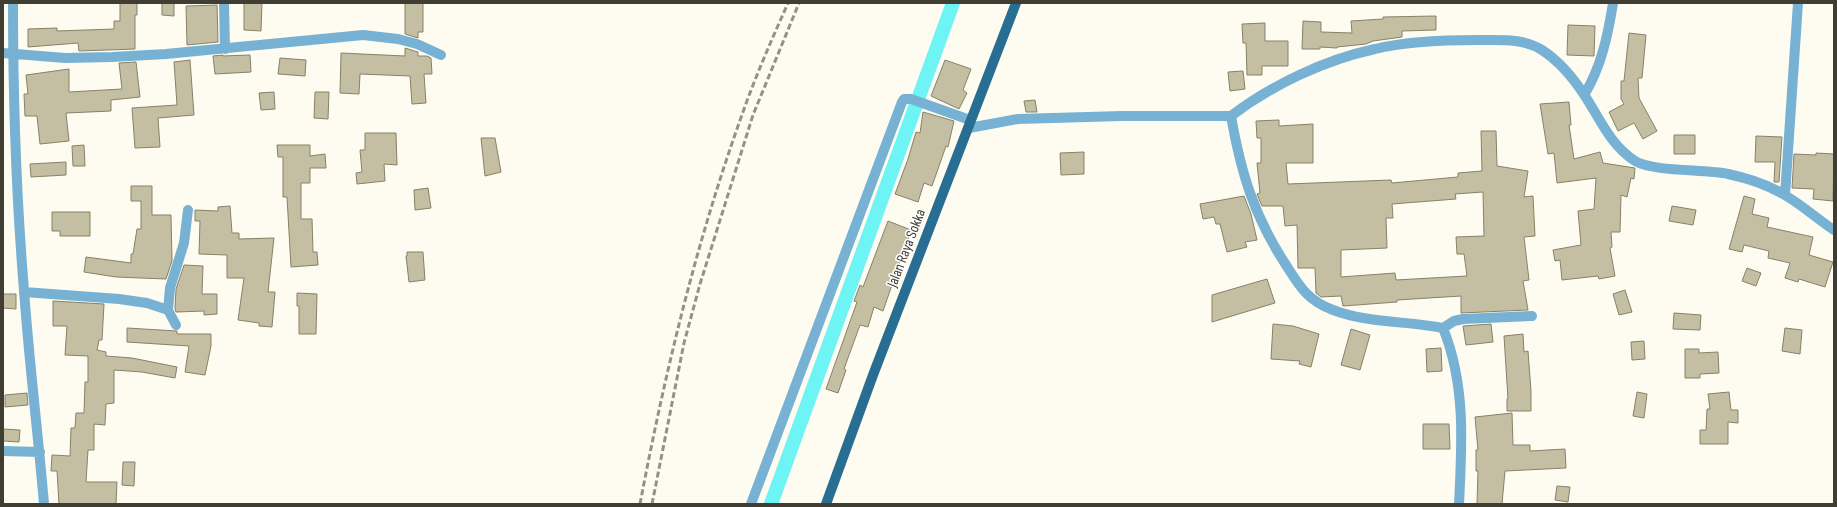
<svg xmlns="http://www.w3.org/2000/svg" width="1837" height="507" font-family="'Sofia Sans Condensed',sans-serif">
  <rect width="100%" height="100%" fill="#fefcf0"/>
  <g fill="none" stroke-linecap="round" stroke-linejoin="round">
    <path stroke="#6ff4f5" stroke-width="14" d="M 771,504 L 953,3"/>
  </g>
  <path fill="#c4bea3" stroke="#878167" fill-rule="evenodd" d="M 120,3 L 137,3 L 137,15 L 135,15 L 135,49 L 79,51 L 78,43 L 28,47 L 28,29 L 57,28 L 57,31 L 114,29 L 114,21 L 120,21 Z
    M 162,3 L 174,3 L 174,16 L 162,15 Z
    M 244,3 L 262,3 L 261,31 L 244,30 Z
    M 405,3 L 423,3 L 423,32 L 418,32 L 418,38 L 405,34 Z
    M 217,5 L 218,42 L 187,45 L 186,6 Z
    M 1436,16 L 1436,30 L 1402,31 L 1402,37 L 1373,41 L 1366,44 L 1337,47 L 1337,48 L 1320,47 L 1320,49 L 1302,49 L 1303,21 L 1321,22 L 1321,32 L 1352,33 L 1351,21 L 1383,19 L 1383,17 Z
    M 1265,23 L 1265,41 L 1288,41 L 1288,66 L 1262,66 L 1262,75 L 1247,75 L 1246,43 L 1243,43 L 1242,24 Z
    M 1568,25 L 1595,26 L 1594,56 L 1567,55 Z
    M 1629,33 L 1646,35 L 1642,78 L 1638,78 L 1639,98 L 1657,131 L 1643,139 L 1634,123 L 1618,131 L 1609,112 L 1624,104 L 1621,99 L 1621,81 L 1624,81 Z
    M 405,48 L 418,52 L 418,56 L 427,56 L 431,58 L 432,74 L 424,74 L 426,103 L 412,104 L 410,76 L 360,74 L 359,94 L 340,93 L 341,53 L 405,56 Z
    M 223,55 L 223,56 L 250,55 L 251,72 L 215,74 L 213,56 Z
    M 280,58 L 306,60 L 305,76 L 278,74 Z
    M 190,60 L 194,115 L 158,118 L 160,147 L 135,148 L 132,108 L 177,105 L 174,62 Z
    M 945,60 L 971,69 L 963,90 L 967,93 L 959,109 L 931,96 Z
    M 136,62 L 140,97 L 111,100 L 111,111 L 66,113 L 69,141 L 40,144 L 37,116 L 25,116 L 24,94 L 28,94 L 26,75 L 69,69 L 69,92 L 122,89 L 119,63 Z
    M 1243,71 L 1245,89 L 1230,91 L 1228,72 Z
    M 274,92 L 275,109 L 261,110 L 259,93 Z
    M 315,92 L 329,92 L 328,119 L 314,118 Z
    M 1035,100 L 1037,112 L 1026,112 L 1024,101 Z
    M 1569,102 L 1571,125 L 1569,125 L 1574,159 L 1600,152 L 1603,163 L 1635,168 L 1634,179 L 1631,178 L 1627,197 L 1621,195 L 1620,232 L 1611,232 L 1612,247 L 1610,248 L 1615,276 L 1599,279 L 1598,276 L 1562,280 L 1560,260 L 1555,261 L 1553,250 L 1581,245 L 1578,211 L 1594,209 L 1596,178 L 1557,183 L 1554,153 L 1548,154 L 1540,104 Z
    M 923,112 L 954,121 L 948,147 L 946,146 L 932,186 L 924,183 L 918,202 L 895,194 L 908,159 L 916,132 L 920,133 Z
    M 1279,120 L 1279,126 L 1313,124 L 1313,163 L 1286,163 L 1288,184 L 1391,180 L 1392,183 L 1458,177 L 1458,173 L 1482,171 L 1481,131 L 1496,131 L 1497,166 L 1528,171 L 1524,197 L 1533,196 L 1535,236 L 1524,237 L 1529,280 L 1523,281 L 1528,310 L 1461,313 L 1461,296 L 1397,300 L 1397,302 L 1343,306 L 1341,296 L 1321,297 L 1316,293 L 1315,268 L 1298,268 L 1297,225 L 1285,226 L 1283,206 L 1262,206 L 1257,194 L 1260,193 L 1257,163 L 1261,163 L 1261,138 L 1257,138 L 1256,121 ZM 1483,192 L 1484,236 L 1456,237 L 1457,254 L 1464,254 L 1467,276 L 1396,280 L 1395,273 L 1341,277 L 1341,250 L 1387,248 L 1386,218 L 1393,218 L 1392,204 L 1456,199 L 1455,194 Z
    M 365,133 L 396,133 L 397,165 L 384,164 L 385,181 L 357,184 L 356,173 L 362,172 L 360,150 L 365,150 Z
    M 1674,135 L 1695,135 L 1695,154 L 1674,154 Z
    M 1756,136 L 1782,137 L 1779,182 L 1774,182 L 1775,162 L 1755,162 Z
    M 481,138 L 495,138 L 501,172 L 485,176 Z
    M 84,145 L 85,166 L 73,166 L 72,146 Z
    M 277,145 L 310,145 L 310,156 L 325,154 L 326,168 L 310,168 L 310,183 L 301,183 L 301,219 L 312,219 L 313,252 L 317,252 L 318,265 L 291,267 L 287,197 L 283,197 L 283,157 L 278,157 Z
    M 1084,152 L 1084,174 L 1061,175 L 1060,153 Z
    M 1816,153 L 1834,154 L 1833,201 L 1813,199 L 1814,189 L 1792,188 L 1794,154 L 1816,155 Z
    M 66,162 L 66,175 L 31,177 L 30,164 Z
    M 131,186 L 152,186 L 152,215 L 171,215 L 172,261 L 166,279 L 116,277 L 84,272 L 86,257 L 131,263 L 131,254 L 133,254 L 137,229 L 141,229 L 141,201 L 131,201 Z
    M 428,188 L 431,208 L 415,210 L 414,190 Z
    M 1244,196 L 1251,214 L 1257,240 L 1245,242 L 1247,247 L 1227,252 L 1220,224 L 1216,224 L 1214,217 L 1203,219 L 1200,204 Z
    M 1744,196 L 1755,199 L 1752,214 L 1769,218 L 1767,227 L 1813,237 L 1809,255 L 1833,262 L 1825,287 L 1799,279 L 1798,282 L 1785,278 L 1790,263 L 1768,258 L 1769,251 L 1744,245 L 1742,252 L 1729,249 Z
    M 230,206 L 232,233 L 239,233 L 239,239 L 274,238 L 268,292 L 275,292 L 272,327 L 259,326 L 259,323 L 238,320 L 244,278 L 227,278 L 227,255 L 199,254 L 200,221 L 195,221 L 195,210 L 218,211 L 218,207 Z
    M 1672,206 L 1696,210 L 1693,225 L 1669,221 Z
    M 52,212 L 90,212 L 90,236 L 60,236 L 60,231 L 52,231 Z
    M 888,221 L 911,230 L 883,311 L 874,307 L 868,327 L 860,325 L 844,369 L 846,370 L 838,393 L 826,389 L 857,302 L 854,301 L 860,285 L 863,287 Z
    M 407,252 L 423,252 L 425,280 L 409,282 L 406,256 L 407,256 Z
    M 184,265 L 203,266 L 202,294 L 217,294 L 217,314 L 204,315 L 204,311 L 176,312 L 175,308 L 176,289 Z
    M 1747,268 L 1761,273 L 1756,286 L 1742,281 Z
    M 1267,279 L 1275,303 L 1212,322 L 1212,295 Z
    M 1625,290 L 1632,312 L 1619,315 L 1613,294 Z
    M 297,293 L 317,294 L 316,334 L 299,334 L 299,306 L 297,306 Z
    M 3,294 L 16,294 L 16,309 L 3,308 Z
    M 53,301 L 104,304 L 102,340 L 99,340 L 97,350 L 106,352 L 106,356 L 132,358 L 177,367 L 175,378 L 142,372 L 114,370 L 114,403 L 106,404 L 105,425 L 94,424 L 94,450 L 88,450 L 86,482 L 117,482 L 116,504 L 59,504 L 57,471 L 51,471 L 52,455 L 70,456 L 71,428 L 75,428 L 76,413 L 84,413 L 85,382 L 88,382 L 88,356 L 65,355 L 67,326 L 53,326 Z
    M 1674,313 L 1701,315 L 1700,330 L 1673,329 Z
    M 1273,324 L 1293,326 L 1319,334 L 1311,367 L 1299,364 L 1300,361 L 1271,359 Z
    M 1491,324 L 1493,342 L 1466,345 L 1463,326 Z
    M 127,328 L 177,331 L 177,334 L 211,334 L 211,346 L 205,375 L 185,372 L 189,346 L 127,342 Z
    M 1785,328 L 1802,330 L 1800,354 L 1782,351 Z
    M 1351,329 L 1370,335 L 1360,370 L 1341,365 Z
    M 1523,334 L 1524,352 L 1528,351 L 1531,391 L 1531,411 L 1507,411 L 1507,399 L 1508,399 L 1504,336 Z
    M 1644,341 L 1645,359 L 1632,360 L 1631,342 Z
    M 1441,348 L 1442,371 L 1427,372 L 1426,349 Z
    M 1685,349 L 1699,349 L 1699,353 L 1718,352 L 1719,373 L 1700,374 L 1700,378 L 1685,378 Z
    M 1637,392 L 1647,394 L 1644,418 L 1633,416 Z
    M 1729,392 L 1731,410 L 1738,410 L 1738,423 L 1728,422 L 1728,444 L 1700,444 L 1700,430 L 1706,430 L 1707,409 L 1710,409 L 1708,394 Z
    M 27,393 L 28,405 L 5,407 L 5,395 Z
    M 1512,413 L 1513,445 L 1530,445 L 1530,451 L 1565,449 L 1566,468 L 1505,471 L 1502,504 L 1477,504 L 1478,471 L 1476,471 L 1476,450 L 1478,450 L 1475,417 Z
    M 1423,424 L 1449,424 L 1450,449 L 1423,449 Z
    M 3,429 L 20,430 L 19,442 L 3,441 Z
    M 123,462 L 135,462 L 134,486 L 122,485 Z
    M 1557,486 L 1570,487 L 1568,502 L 1555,500 Z"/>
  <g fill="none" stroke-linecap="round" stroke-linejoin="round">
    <path stroke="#77b2d5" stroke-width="10" d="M 13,3 C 13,99 16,194 24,290 C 29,361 38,433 44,504
      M 224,3 L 225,49
      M 3,53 L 65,58 L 112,57 L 166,54 L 363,35 L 398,39 L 417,44 L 441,55
      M 1584,95 C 1601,68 1608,35 1613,3
      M 1231,116 C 1272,85 1324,60 1375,49 C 1407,41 1444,40 1478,40 C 1499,40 1524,38 1542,50 C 1559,61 1574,79 1585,96 C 1600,119 1611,146 1635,161 C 1654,172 1704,169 1728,174 C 1747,178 1766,184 1783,194 C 1801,204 1817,219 1834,230
      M 969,128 L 1018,119 L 1122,116 L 1231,116 C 1241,173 1254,216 1286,265 C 1300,287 1308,301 1333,310 C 1367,323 1407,321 1443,328 C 1466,385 1462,444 1459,504
      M 1785,195 L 1798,3
      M 24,292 L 119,299 L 147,303 L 168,310 L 176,325
      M 168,310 L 170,288 L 184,243 L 188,210
      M 1443,328 L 1454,321 L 1463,319 L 1532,316
      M 3,451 L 40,452
      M 751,504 L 902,102 L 904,99 L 911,99 L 970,120"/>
    <path stroke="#286e93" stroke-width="10" d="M 826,504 L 873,375 L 1016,3"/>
    <path stroke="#949286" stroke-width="3" stroke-dasharray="6 3" stroke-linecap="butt" d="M 640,504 C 665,372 697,239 743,112 C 756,75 772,39 788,3
      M 652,504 L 684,343 L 700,284 L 753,115 L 799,3"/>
  </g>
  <g text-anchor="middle" stroke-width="3" stroke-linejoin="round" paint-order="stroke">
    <g font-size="15" fill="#403d32" stroke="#fff">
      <text transform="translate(906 248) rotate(-69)" y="5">Jalan Raya Sokka</text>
    </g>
  </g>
  <rect width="1837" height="507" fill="none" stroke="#403d32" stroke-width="8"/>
</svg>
